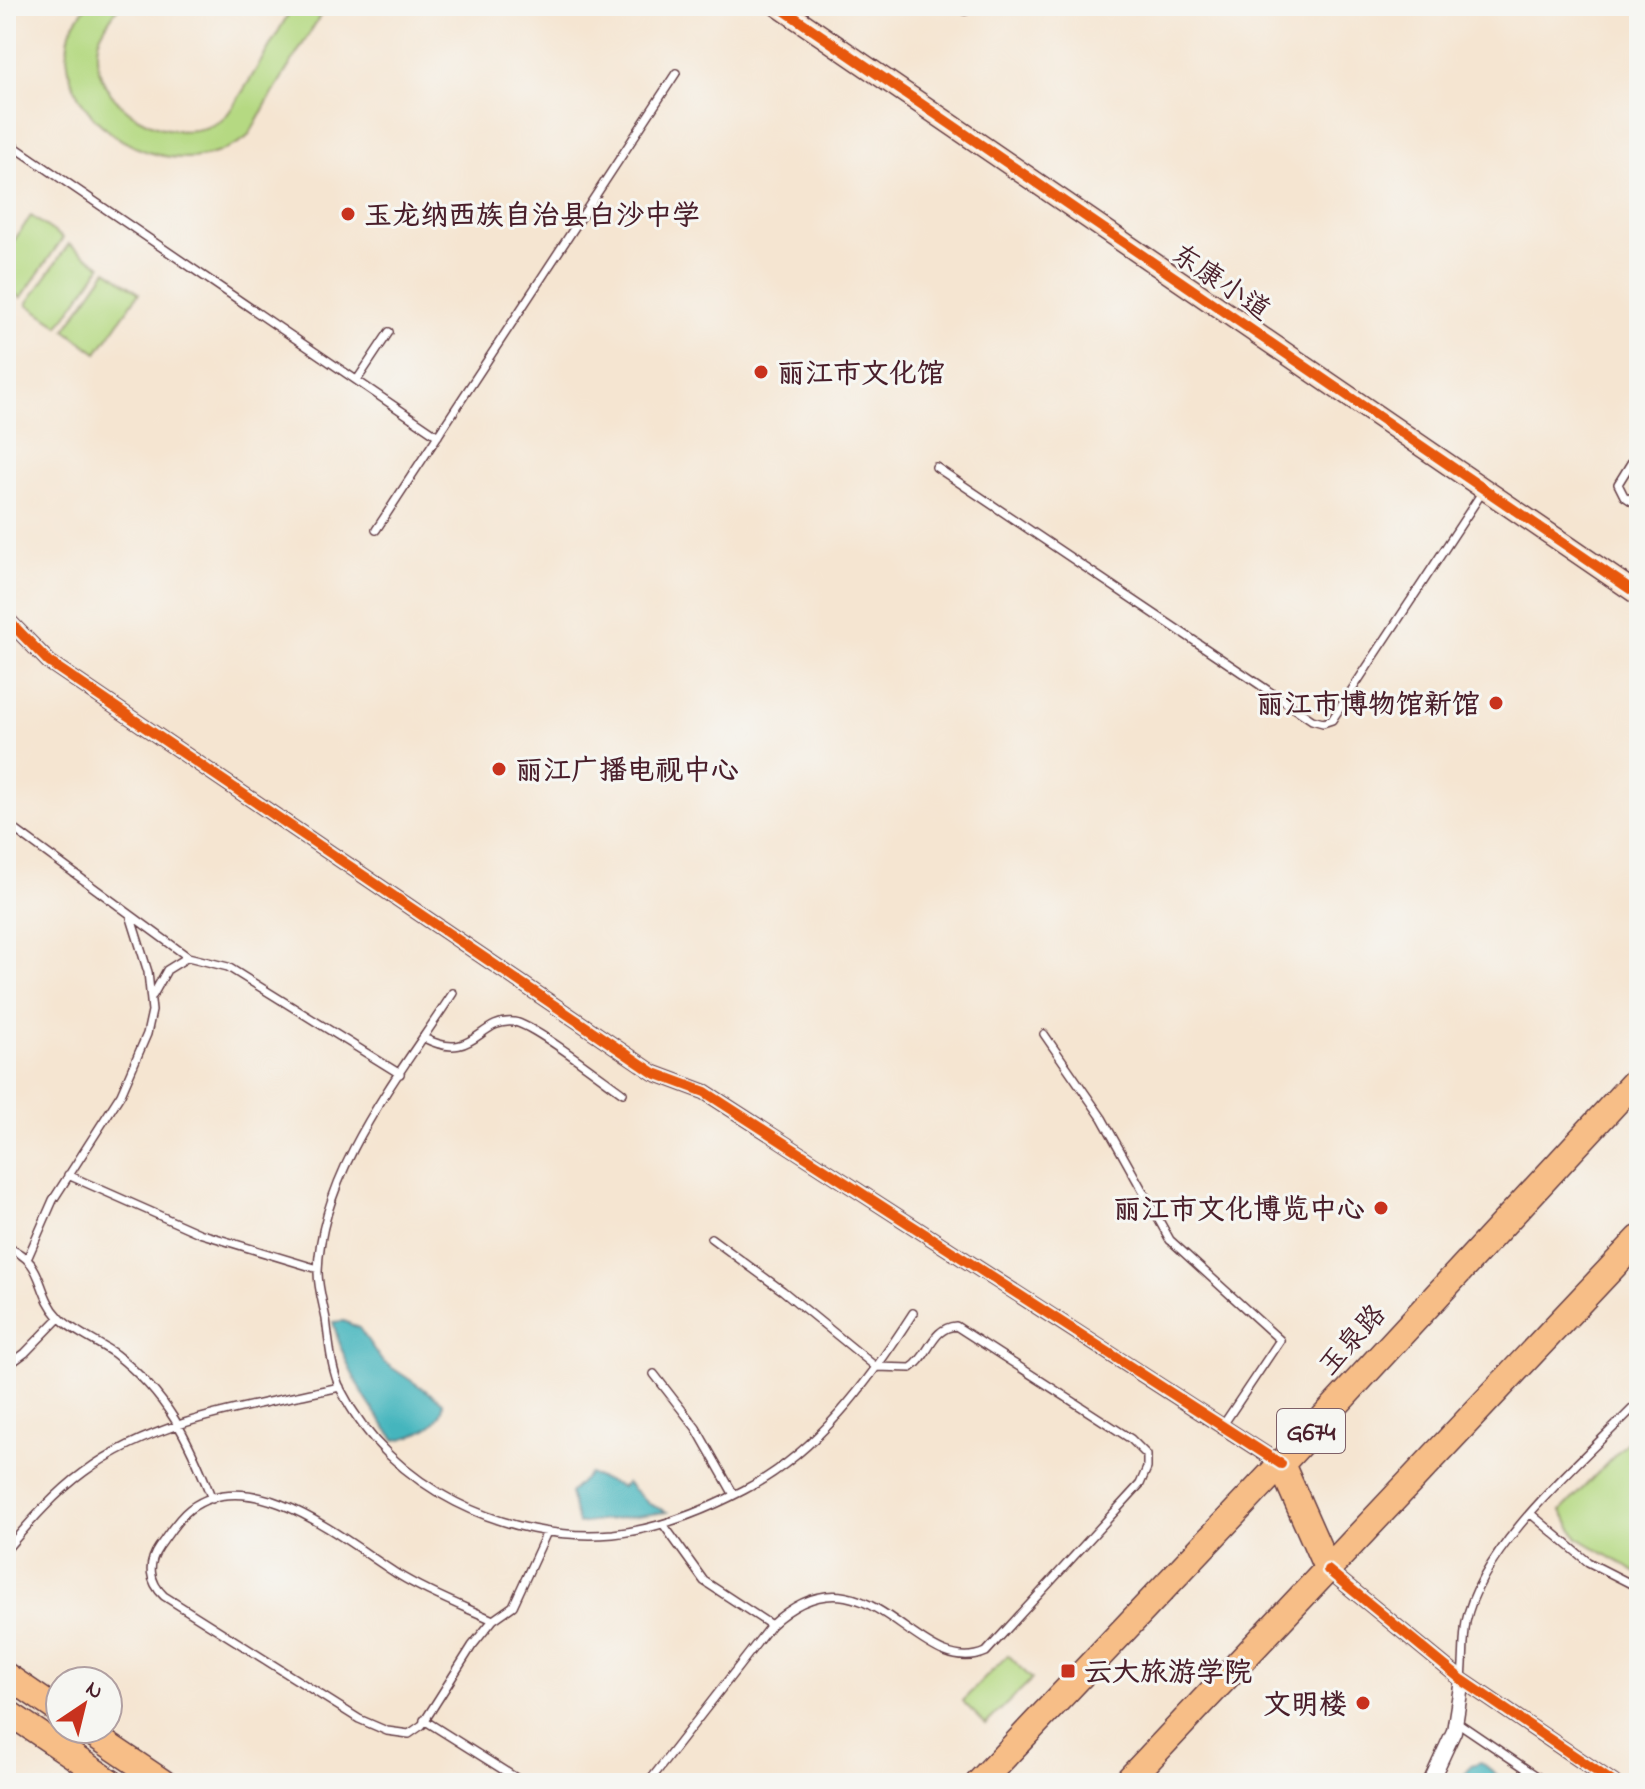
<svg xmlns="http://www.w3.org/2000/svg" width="1645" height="1789" font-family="'Indie Flower','LXGW WenKai TC',sans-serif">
  <rect width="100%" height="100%" fill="#f6f6f2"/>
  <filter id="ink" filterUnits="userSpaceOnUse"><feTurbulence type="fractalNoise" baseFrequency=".0125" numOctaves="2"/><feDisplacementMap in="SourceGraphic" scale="16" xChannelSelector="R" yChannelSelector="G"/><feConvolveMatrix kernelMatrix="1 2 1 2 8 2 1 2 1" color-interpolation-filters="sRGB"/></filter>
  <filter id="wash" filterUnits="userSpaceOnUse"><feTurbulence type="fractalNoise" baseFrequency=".006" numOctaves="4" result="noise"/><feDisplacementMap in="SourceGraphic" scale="32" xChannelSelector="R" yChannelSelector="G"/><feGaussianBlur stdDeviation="1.8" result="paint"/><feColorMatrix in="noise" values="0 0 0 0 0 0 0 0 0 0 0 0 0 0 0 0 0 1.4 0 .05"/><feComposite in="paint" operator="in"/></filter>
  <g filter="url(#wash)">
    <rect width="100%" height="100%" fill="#f5e5d1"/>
    <path fill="#b5d982" stroke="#807c56" stroke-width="2" d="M 86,6 L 119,6 C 112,17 100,31 98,43 C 87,105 172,153 222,120 C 235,110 281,26 293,6 L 326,6 C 307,38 287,69 268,101 C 261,112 255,128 246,138 C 239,144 227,148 219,152 C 146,179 50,111 70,32 C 73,24 81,14 86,6 Z
      M 31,216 L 63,238 L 21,298 L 6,287 L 6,252 Z
      M 69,244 L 101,266 L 59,326 L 27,304 Z
      M 107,270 L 139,293 L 97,353 L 65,330 Z
      M 1639,1430 L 1639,1574 L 1578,1538 L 1561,1511 Z
      M 1008,1655 L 1032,1679 L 986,1724 L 962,1701 Z"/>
    <path fill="#45b5bd" stroke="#486a74" stroke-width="2" d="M 344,1321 L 359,1328 L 382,1361 L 443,1402 C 444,1425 414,1437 396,1440 C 365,1404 345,1367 333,1322 Z
      M 589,1474 L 622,1487 L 627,1483 L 649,1504 L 667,1512 L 578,1524 L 570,1493 Z
      M 1481,1762 L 1507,1783 L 1459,1783 L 1471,1765 Z"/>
  </g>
  <g filter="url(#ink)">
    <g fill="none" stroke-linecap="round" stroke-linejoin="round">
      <g stroke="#643d44" stroke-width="10">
        <path id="lane" d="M 945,6 L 965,11 L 984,6
          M 6,141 L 438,436
          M 357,380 L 389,332
          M 1639,450 L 1618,484 L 1624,496 L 1639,506
          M 936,467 L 1312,720 L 1323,723 L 1332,720 L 1483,491
          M 376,530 L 676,73
          M 6,823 L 188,957 L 228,967 L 400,1074
          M 453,993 C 401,1073 320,1171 318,1272 C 318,1287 323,1304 326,1319 C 329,1341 331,1370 341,1390 C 390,1488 507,1543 613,1534 C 659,1529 704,1511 744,1490 C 817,1453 870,1380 913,1313
          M 153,995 L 167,970 L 188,957
          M 1044,1034 L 1102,1118 L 1170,1240 L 1280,1340 L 1223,1425
          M 424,1038 C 475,1064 478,1018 514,1022 C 533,1024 603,1079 623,1093
          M 68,1175 L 199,1233 L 318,1269
          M 6,1247 C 47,1262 34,1290 59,1317 C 70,1330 100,1343 115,1354 C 168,1395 188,1438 212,1499
          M 28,1257 L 53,1200 L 121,1094 L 147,1034 L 152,1011 L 148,972 L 131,918
          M 6,1367 L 25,1353 L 59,1318
          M 654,1374 L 696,1428 L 734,1495
          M 1531,1514 L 1588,1562 L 1639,1588
          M 663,1524 L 704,1581 L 771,1625
          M 6,1550 C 29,1523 55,1493 84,1472 C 156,1418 254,1406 340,1387
          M 493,1620 C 462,1606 428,1593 399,1575 C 347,1543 254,1461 190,1509 C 177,1519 168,1535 159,1547 C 147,1564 149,1582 164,1596 L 359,1719 L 387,1731 L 409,1734 L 422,1725 L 472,1646 L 493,1620 L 513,1606 L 547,1532
          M 1462,1678 C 1464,1660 1463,1640 1466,1622 C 1482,1544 1584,1459 1639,1402
          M 424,1720 L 524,1783
          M 1457,1722 L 1547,1783
          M 648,1783 L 771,1625 C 869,1535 916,1683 986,1652 L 1140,1484 L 1147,1468 L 1147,1455 L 1131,1439 L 956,1326 C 931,1328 930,1356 911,1368 L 876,1367 L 783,1291 L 711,1238"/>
      </g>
      <g stroke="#643d44" stroke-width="17">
        <path id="street" d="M 6,618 L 49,662 L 654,1073 L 705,1092 L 1281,1464
          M 1328,1570 L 1462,1680 L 1614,1783
          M 1430,1783 L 1454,1731 L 1462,1680"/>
      </g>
      <g stroke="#643d44" stroke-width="23">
        <path id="secondary" d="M 778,6 L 1639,595"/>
      </g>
      <g stroke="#643d44" stroke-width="27">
        <path id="primary" d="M 6,1675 L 60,1712
          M 6,1711 L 113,1783
          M 85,1729 L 165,1783"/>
      </g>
      <g stroke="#643d44" stroke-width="29">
        <path id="highway" d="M 1281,1464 L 1328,1570
          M 979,1783 L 1281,1464 L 1639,1077
          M 1126,1783 L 1639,1239"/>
      </g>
      <use href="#lane" stroke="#fff" stroke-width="7"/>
      <use href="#street" stroke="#fff" stroke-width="14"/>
      <use href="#secondary" stroke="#fce5cf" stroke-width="20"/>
      <use href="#primary" stroke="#f7be87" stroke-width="24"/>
      <use href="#highway" stroke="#f7be87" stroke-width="26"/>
      <g stroke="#f6f6f2" stroke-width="15">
        <path id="cycleway" d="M 778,6 L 1639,595
          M 6,618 L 49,662 L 654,1073 L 705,1092 L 1281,1464
          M 1328,1570 L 1462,1680 L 1614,1783"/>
      </g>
      <use href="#cycleway" stroke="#e8590c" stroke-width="10"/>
    </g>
  </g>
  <g fill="#c8321e" stroke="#f6f6f2" stroke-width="3">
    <circle cx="348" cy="214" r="8"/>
    <circle cx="761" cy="372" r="8"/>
    <circle cx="1496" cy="703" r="8"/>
    <circle cx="499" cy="769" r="8"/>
    <circle cx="1381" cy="1208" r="8"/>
    <rect x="1060" y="1663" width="16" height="16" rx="4"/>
    <circle cx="1363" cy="1703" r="8"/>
  </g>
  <g text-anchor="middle" stroke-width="6" stroke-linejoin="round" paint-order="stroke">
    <rect fill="#f6f6f2" stroke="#7e6067" stroke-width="2" x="1277" y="1409" width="68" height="44" rx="6"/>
    <g font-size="26" font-weight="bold" fill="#4a1f2b">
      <text x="1311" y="1440">G674</text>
    </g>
    <g font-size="28" font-weight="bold" fill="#4a1f2b" stroke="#f6f6f2" text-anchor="start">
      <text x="364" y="224">玉龙纳西族自治县白沙中学</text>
      <text x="777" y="382">丽江市文化馆</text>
      <text x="1480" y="713" text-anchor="end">丽江市博物馆新馆</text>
      <text x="515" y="779">丽江广播电视中心</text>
      <text x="1365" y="1218" text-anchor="end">丽江市文化博览中心</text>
      <text x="1084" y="1681">云大旅游学院</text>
      <text x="1347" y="1713" text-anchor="end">文明楼</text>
    </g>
    <g font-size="28" fill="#4a1f2b" stroke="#f6f6f2">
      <text transform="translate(1222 281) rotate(34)" y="10">东康小道</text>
      <text transform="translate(1351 1339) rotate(-48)" y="10">玉泉路</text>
    </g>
  </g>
  <rect width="1645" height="1789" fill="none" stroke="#f6f6f2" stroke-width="32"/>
  <g transform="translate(84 1705) rotate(35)"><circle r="38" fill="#f6f6f2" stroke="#b1a0a2" stroke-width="2"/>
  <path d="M0-6L14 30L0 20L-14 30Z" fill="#c8321e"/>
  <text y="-12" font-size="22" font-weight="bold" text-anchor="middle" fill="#4a1f2b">N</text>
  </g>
</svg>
